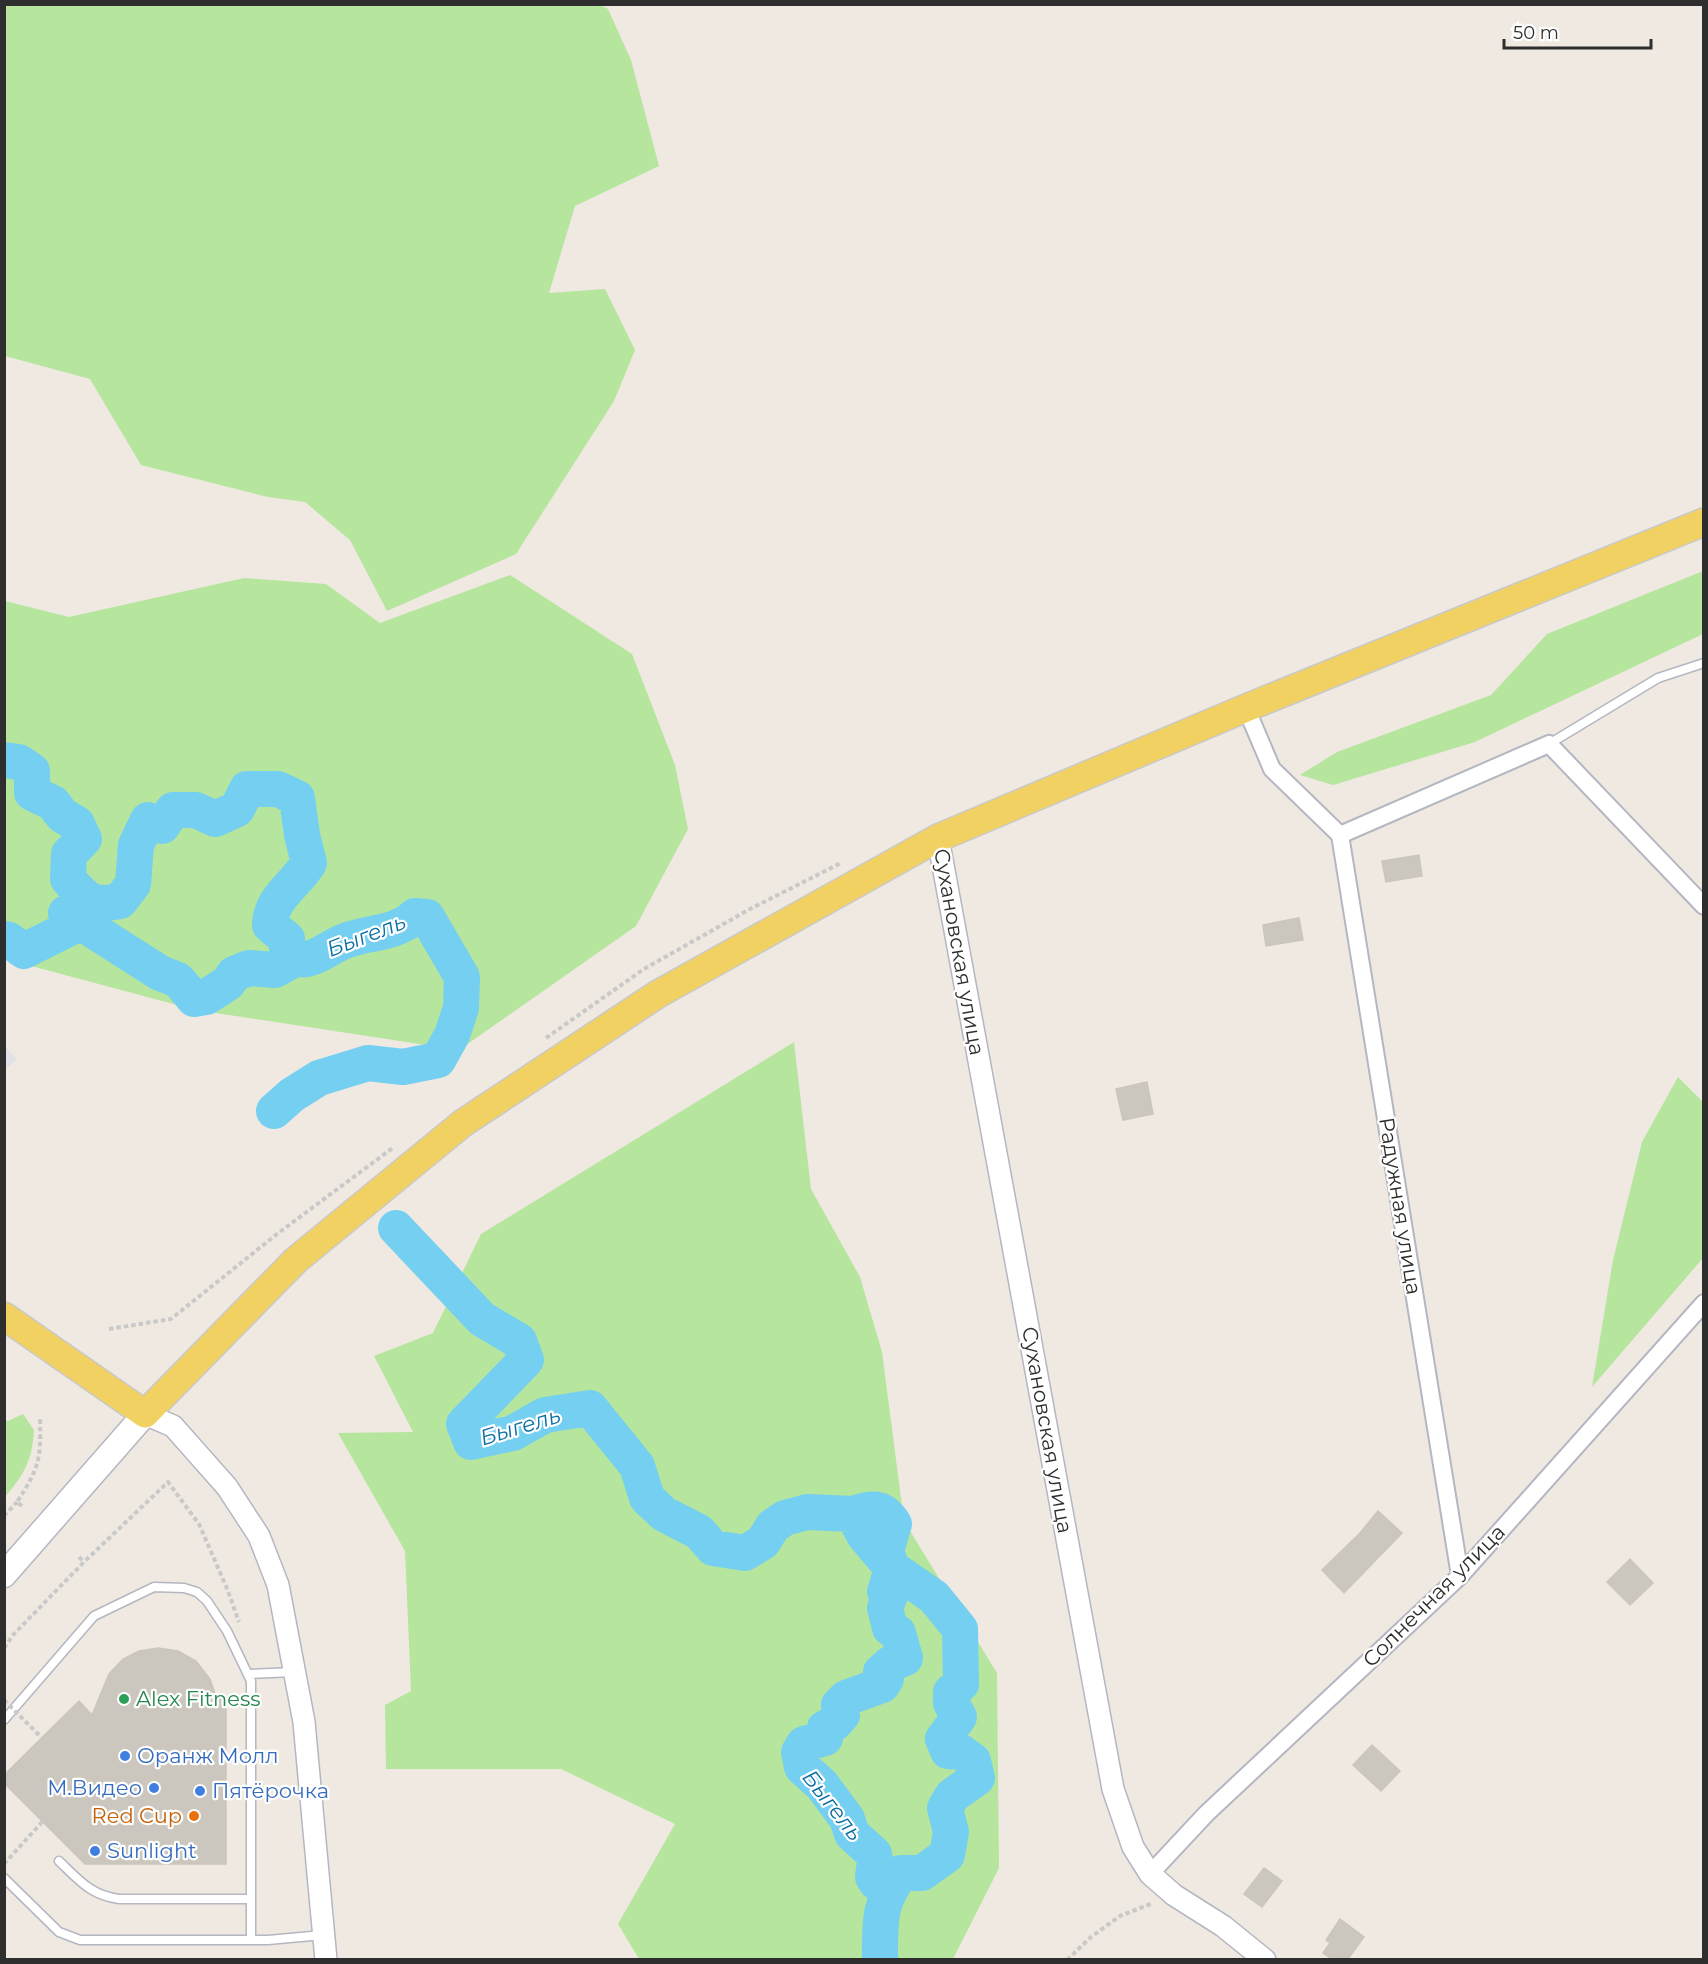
<svg xmlns="http://www.w3.org/2000/svg" width="1708" height="1964" font-family="Montserrat,sans-serif">
  <rect width="100%" height="100%" fill="#efe9e1"/>
  <path fill="#e3e1e8" d="M 5,1047 L 17,1059 L 5,1070 L 4,1070 Z"/>
  <path fill="#b6e59e" d="M 600,5 L 608,9 L 631,60 L 659,166 L 575,206 L 549,293 L 605,289 L 635,350 L 614,401 L 516,554 L 387,611 L 350,540 L 305,502 L 268,497 L 141,465 L 90,379 L 5,356 L 5,5 Z
    M 1703,571 L 1703,634 L 1475,742 L 1333,785 L 1300,775 L 1337,752 L 1491,695 L 1547,634 Z
    M 510,575 L 632,654 L 675,765 L 688,829 L 636,926 L 459,1050 L 196,1010 L 5,959 L 5,601 L 69,617 L 244,578 L 326,584 L 380,623 Z
    M 794,1042 L 811,1189 L 860,1277 L 882,1352 L 904,1521 L 997,1673 L 999,1868 L 953,1959 L 639,1959 L 618,1924 L 675,1824 L 561,1769 L 386,1769 L 385,1705 L 411,1691 L 405,1551 L 338,1433 L 413,1432 L 374,1356 L 433,1333 L 481,1234 Z
    M 1678,1077 L 1703,1102 L 1703,1258 L 1592,1387 L 1613,1260 L 1642,1142 Z
    M 23,1414 L 34,1430 C 32,1461 25,1473 5,1497 L 5,1420 L 8,1421 Z"/>
  <g fill="none" stroke-linecap="round" stroke-linejoin="round">
    <path stroke="#75cff0" stroke-width="36" d="M 4,760 L 19,762 L 32,771 L 32,793 L 53,803 L 62,815 L 77,824 L 84,839 L 69,854 L 68,879 C 86,899 91,907 120,901 L 133,884 L 136,845 L 148,820 L 162,826 L 173,810 L 196,810 L 215,819 L 237,809 L 247,789 L 278,789 L 297,798 L 302,835 L 309,863 C 295,885 270,899 270,925 L 287,939 L 287,950 C 293,955 300,961 307,959 C 321,956 333,945 345,941 C 368,932 397,934 415,916 L 427,917 L 462,977 L 461,1008 L 452,1035 L 438,1060 L 403,1067 L 368,1063 L 319,1078 L 292,1095 L 274,1111
      M 69,914 L 66,913 L 160,973 L 178,980 L 194,999 L 206,997 L 228,983 L 234,974 L 249,968 L 275,970 L 297,958
      M 4,939 L 9,940 L 24,951 L 82,922
      M 396,1228 L 482,1319 L 519,1341 L 526,1360 L 464,1424 L 471,1442 L 513,1433 L 545,1415 L 590,1408 L 637,1466 L 647,1498 L 664,1514 L 699,1532 L 713,1548 L 745,1553 L 763,1542 L 773,1526 L 785,1518 L 807,1512 L 853,1514 L 864,1535 L 892,1568 L 934,1597 L 960,1629 L 961,1684 L 951,1692 L 951,1703 L 959,1717 L 943,1739 L 948,1751 L 961,1752 L 973,1761 L 977,1778 L 952,1796 L 945,1808 L 951,1832 L 947,1855 L 922,1873 L 901,1873 C 878,1904 880,1923 880,1960
      M 853,1514 C 872,1508 882,1505 894,1524 L 886,1551 L 892,1568 L 885,1592 L 889,1598 L 885,1608 L 890,1628 L 898,1633 L 905,1658 L 890,1664 L 881,1672 L 886,1679 L 882,1685 L 846,1698 L 839,1705 L 842,1715 L 835,1723 L 825,1728 L 825,1738 L 804,1744 L 799,1752 L 802,1767 L 822,1785 L 847,1819 L 852,1834 L 874,1854 L 875,1861 L 873,1877 L 876,1882 L 891,1887"/>
  </g>
  <path fill="#cbc7bf" stroke="#cbc5ba" stroke-width="1.5" d="M 1419,855 L 1422,876 L 1386,882 L 1382,861 Z
    M 1299,918 L 1303,940 L 1266,946 L 1263,925 Z
    M 1147,1082 L 1153,1114 L 1123,1120 L 1116,1089 Z
    M 1378,1511 L 1402,1533 L 1344,1593 L 1322,1570 L 1360,1533 Z
    M 1630,1559 L 1653,1583 L 1630,1605 L 1607,1582 Z
    M 158,1648 L 178,1651 L 196,1661 L 210,1679 L 217,1699 L 226,1699 L 226,1864 L 85,1864 L 4,1783 L 4,1775 L 79,1701 L 92,1715 L 109,1674 L 123,1659 L 139,1651 Z
    M 1372,1745 L 1400,1771 L 1381,1791 L 1353,1765 Z
    M 1264,1868 L 1282,1881 L 1262,1907 L 1244,1894 Z
    M 1340,1919 L 1364,1937 L 1348,1959 L 1332,1959 L 1323,1953 L 1330,1943 L 1326,1940 Z"/>
  <g fill="none" stroke-linecap="round" stroke-linejoin="round">
    <g stroke="#b4b7c1" stroke-width="11">
      <path id="service" d="M 1549,744 L 1658,678 L 1704,663
        M 248,1674 L 294,1672
        M 4,1720 L 94,1616 L 154,1587 L 184,1588 L 197,1592 L 207,1601 L 227,1631 L 251,1681 L 251,1940
        M 59,1861 C 79,1880 90,1895 119,1899 L 251,1899
        M 4,1878 L 59,1932 L 80,1940 L 268,1940 L 323,1935"/>
    </g>
    <g stroke="#b4b7c1" stroke-width="20">
      <path id="minor" d="M 1246,708 L 1272,769 L 1340,835
        M 1340,835 L 1460,1576
        M 1340,835 L 1549,744 L 1704,906
        M 1150,1874 L 1206,1814 L 1460,1576 L 1704,1303"/>
    </g>
    <g stroke="#b4b7c1" stroke-width="24">
      <path id="tertiary" d="M 938,838 L 1113,1789 L 1133,1847 L 1150,1874 L 1174,1895 L 1223,1926 L 1265,1960
        M 145,1414 L 173,1426 L 227,1487 L 259,1536 L 278,1585 L 304,1722 L 326,1960"/>
    </g>
    <g stroke="#b4b7c1" stroke-width="27">
      <path id="secondary" d="M 4,1575 L 145,1414"/>
    </g>
    <g stroke="#c9c9c9" stroke-width="30">
      <path id="primary" d="M 4,1316 L 145,1414 L 296,1260 L 463,1123 L 658,994 L 938,838 L 1246,708 L 1704,522"/>
    </g>
    <path stroke="#c9c9c9" stroke-width="4" stroke-dasharray="4.5 3" stroke-linecap="butt" d="M 546,1038 L 644,969 L 750,909 L 841,863
      M 109,1329 L 171,1319 L 277,1234 L 394,1147
      M 22,1506 L 17,1502 C 39,1468 41,1460 40,1419
      M 4,1516 L 17,1502
      M 79,1557 L 84,1562
      M 4,1648 L 13,1635 L 84,1562 L 168,1482 L 199,1524 L 228,1591 L 239,1622
      M 4,1864 L 43,1821
      M 1067,1960 L 1091,1937 L 1120,1916 L 1153,1903"/>
    <use href="#service" stroke="#fff" stroke-width="8"/>
    <use href="#minor" stroke="#fff" stroke-width="16"/>
    <use href="#tertiary" stroke="#fff" stroke-width="21"/>
    <use href="#secondary" stroke="#fff" stroke-width="24"/>
    <use href="#primary" stroke="#f2d163" stroke-width="27"/>
    <path stroke="#c9c9c9" stroke-width="4" stroke-dasharray="4.5 3" stroke-linecap="butt" d="M 4,1700 L 42,1738"/>
  </g>
  <circle fill="#2e9e5b" stroke="#fff" stroke-width="2" cx="124" cy="1699" r="6"/>
  <g fill="#3f7fe0" stroke="#fff" stroke-width="2">
    <circle cx="125" cy="1756" r="6"/>
    <circle cx="154" cy="1788" r="6"/>
    <circle cx="200" cy="1791" r="6"/>
    <circle cx="95" cy="1851" r="6"/>
  </g>
  <circle fill="#e8710a" stroke="#fff" stroke-width="2" cx="194" cy="1816" r="6"/>
  <g text-anchor="middle" stroke-width="4.5" stroke-linejoin="round" paint-order="stroke">
    <g font-size="21" fill="#2e2e2e" stroke="#fff">
      <text transform="translate(959 952) rotate(80)" y="7">Сухановская улица</text>
      <text transform="translate(1400 1206) rotate(81)" y="7">Радужная улица</text>
      <text transform="translate(1047 1430) rotate(80)" y="7">Сухановская улица</text>
      <text transform="translate(1434 1596) rotate(-45)" y="7">Солнечная улица</text>
    </g>
    <g font-size="21" fill="#27864d" stroke="#fff" text-anchor="start">
      <text x="136" y="1706">Alex Fitness</text>
    </g>
    <g font-size="21" fill="#366cbe" stroke="#fff" text-anchor="start">
      <text x="137" y="1763">Оранж Молл</text>
      <text x="142" y="1795" text-anchor="end">М.Видео</text>
      <text x="212" y="1798">Пятёрочка</text>
      <text x="107" y="1858">Sunlight</text>
    </g>
    <g font-size="21" fill="#c56008" stroke="#fff" text-anchor="end">
      <text x="182" y="1823">Red Cup</text>
    </g>
    <g font-size="22" font-style="italic" fill="#0d6fa3" stroke="#fff">
      <text transform="translate(366 935) rotate(-21)" y="8">Быгель</text>
      <text transform="translate(520 1426) rotate(-17)" y="8">Быгель</text>
      <text transform="translate(833 1805) rotate(52)" y="8">Быгель</text>
    </g>
  </g>
  <rect width="1708" height="1964" fill="none" stroke="#2e2e2e" stroke-width="12"/>
  <path d="M1504 39v9h147v-9" fill="none" stroke="#2e2e2e" stroke-width="3"/>
  <text x="1513" y="39" font-size="18" fill="#2e2e2e" stroke="#ffffff" stroke-width="4.5" paint-order="stroke">50 m</text>
</svg>
